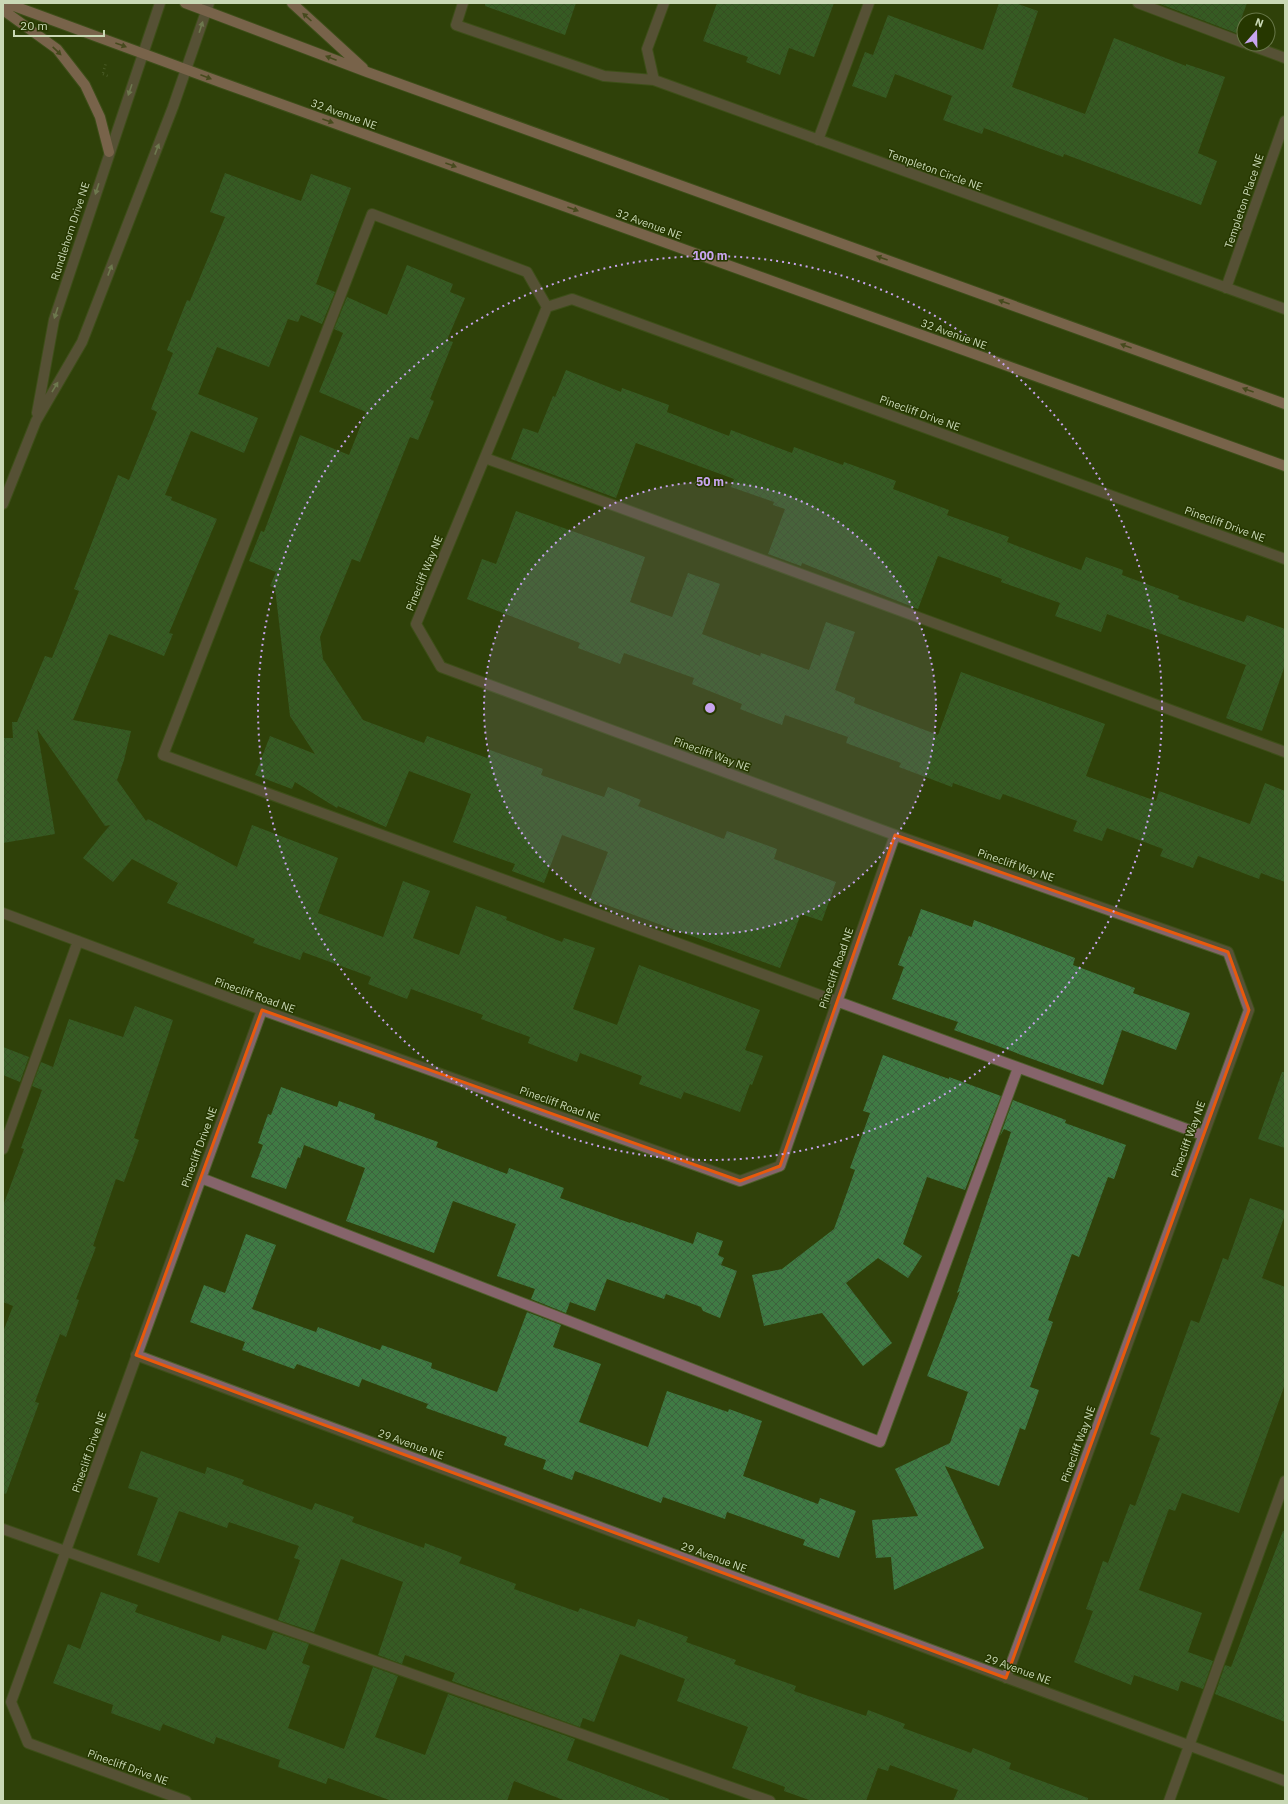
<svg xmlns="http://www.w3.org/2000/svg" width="1288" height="1804" font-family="'IBM Plex Sans',sans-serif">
  <defs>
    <pattern id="building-cross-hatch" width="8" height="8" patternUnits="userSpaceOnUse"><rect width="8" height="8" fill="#3f7b44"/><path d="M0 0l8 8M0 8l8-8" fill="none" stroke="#3e613e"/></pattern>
  </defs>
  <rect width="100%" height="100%" fill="#30410a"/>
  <path fill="url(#building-cross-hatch)" d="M 485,3 L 576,3 L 565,35 L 485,6 Z
    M 717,3 L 834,3 L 814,57 L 789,48 L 780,75 L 746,62 L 748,57 L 703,41 Z
    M 999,3 L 1015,3 L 1038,11 L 1012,87 L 1085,114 L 1114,38 L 1186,66 L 1186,64 L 1225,77 L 1198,153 L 1217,161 L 1201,205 L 1064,154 L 1063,157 L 984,128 L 982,134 L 943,120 L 952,96 L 895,74 L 886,98 L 852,86 L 865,52 L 873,55 L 888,15 L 983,50 Z
    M 1161,3 L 1247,3 L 1236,33 L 1160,4 Z
    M 225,173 L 301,201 L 311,174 L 351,188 L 316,284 L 335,292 L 322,324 L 301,315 L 298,322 L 288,319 L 269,367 L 217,347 L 198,394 L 258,418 L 244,453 L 191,431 L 165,495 L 172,497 L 171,500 L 217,519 L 169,633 L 173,634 L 164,656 L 109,634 L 73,720 L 131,731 L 124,760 L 117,780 L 146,821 L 148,819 L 237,867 L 252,825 L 338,858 L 318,913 L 383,937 L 403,881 L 430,891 L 413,938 L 459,955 L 476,906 L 507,917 L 506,920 L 562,942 L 564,938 L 595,948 L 573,1009 L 617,1025 L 639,965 L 760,1010 L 745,1050 L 763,1056 L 752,1085 L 750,1084 L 740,1112 L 684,1092 L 681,1099 L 639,1084 L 642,1076 L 580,1053 L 577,1062 L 528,1043 L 530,1037 L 481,1019 L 483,1015 L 411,989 L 407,999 L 368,984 L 371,977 L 303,952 L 300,960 L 253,943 L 255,939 L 167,903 L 178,883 L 132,859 L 113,882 L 83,858 L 110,825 L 105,826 L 37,729 L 55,834 L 3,843 L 3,738 L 13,738 L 12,722 L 17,722 L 45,656 L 52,658 L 79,591 L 74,589 L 118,475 L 129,480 L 157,412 L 151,409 L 173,353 L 167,350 L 187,300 L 190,301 L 225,217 L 210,212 Z
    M 407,265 L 453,284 L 450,292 L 465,298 L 447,340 L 453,342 L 430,399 L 434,401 L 418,440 L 410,437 L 360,562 L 352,559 L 320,637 L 323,659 L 363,720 L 424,743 L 427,736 L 487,758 L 490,750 L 543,769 L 541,775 L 604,797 L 608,787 L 641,800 L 638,806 L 724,839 L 727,831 L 777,849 L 774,859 L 836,882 L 822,921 L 801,914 L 780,968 L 590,899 L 608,852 L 562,835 L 544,883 L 512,871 L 515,864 L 453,842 L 471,794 L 409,771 L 386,827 L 338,806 L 337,808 L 295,782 L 292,789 L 255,775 L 270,736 L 315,754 L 290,716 L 275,588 L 270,586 L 276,572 L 249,561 L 261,531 L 264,532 L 300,435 L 349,455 L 366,412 L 319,392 L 343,333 L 334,329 L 347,297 L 387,315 Z
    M 566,370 L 621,392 L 622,388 L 669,405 L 667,412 L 729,436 L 731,430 L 792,453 L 794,447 L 843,465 L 844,462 L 896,481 L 893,489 L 949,510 L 947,515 L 1009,537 L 1007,542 L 1081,570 L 1086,557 L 1123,570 L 1122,575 L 1179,596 L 1178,599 L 1244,622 L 1247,615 L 1285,629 L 1285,665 L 1262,731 L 1226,718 L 1246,665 L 1107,614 L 1101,632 L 1055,616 L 1060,603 L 1001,582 L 1002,579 L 938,556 L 918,609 L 802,563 L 801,566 L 768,554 L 785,509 L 773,505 L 774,502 L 731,487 L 734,479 L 636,443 L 616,498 L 511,459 L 523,428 L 538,433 L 553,396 L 555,397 Z
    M 516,511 L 645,557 L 630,602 L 672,617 L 688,573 L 720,584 L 702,634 L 760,656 L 761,653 L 809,670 L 826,622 L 855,632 L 835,690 L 855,698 L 854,703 L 938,735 L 961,672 L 1105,724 L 1086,776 L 1156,801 L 1159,791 L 1250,824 L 1265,783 L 1285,791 L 1285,882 L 1261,873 L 1259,879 L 1198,856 L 1193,868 L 1160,856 L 1163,849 L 1107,828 L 1102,841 L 1073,831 L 1077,821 L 1003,794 L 1000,800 L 953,783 L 952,787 L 899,767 L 901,763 L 846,743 L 848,737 L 785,715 L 782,725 L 740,709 L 742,704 L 692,684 L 694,678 L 624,653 L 620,664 L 578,648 L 580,643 L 467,599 L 482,559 L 496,564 Z
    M 921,909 L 972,927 L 974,920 L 1075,958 L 1073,965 L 1135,988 L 1133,993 L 1190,1013 L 1176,1050 L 1122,1030 L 1103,1085 L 954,1030 L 958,1022 L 892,999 L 904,967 L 898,965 L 909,936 L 911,937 Z
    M 135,1006 L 173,1020 L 134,1138 L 139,1140 L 124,1182 L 116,1179 L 93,1246 L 96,1247 L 76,1299 L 79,1300 L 66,1337 L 60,1334 L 35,1402 L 39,1403 L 6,1494 L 3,1493 L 3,1332 L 13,1306 L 3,1302 L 3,1206 L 24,1149 L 21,1148 L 42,1090 L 32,1086 L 41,1062 L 53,1067 L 69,1019 L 123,1037 Z
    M 3,1047 L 29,1057 L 20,1082 L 3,1075 Z
    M 883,1055 L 949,1079 L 949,1077 L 1001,1096 L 965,1190 L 927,1177 L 903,1244 L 922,1256 L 908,1278 L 878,1258 L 846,1283 L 892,1343 L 863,1366 L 822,1313 L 764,1326 L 752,1275 L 782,1269 L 834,1229 L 855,1170 L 850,1168 L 870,1113 L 863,1111 Z
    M 1282,1072 L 1285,1072 L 1285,1148 L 1258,1139 Z
    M 281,1087 L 337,1107 L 339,1101 L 375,1114 L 374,1119 L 438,1142 L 436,1147 L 507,1174 L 509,1168 L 564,1188 L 560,1198 L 630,1223 L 631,1222 L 693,1244 L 697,1232 L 723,1241 L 718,1255 L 724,1258 L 721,1265 L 737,1271 L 720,1318 L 703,1311 L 701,1307 L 666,1294 L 664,1299 L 607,1279 L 595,1311 L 570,1302 L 566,1313 L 531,1299 L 535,1289 L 497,1276 L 516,1224 L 453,1201 L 434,1253 L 346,1221 L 365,1168 L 304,1145 L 300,1158 L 298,1157 L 286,1189 L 251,1177 L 263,1145 L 258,1143 L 268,1114 L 271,1115 Z
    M 1013,1100 L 1066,1120 L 1065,1123 L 1126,1145 L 1114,1179 L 1108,1177 L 1079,1257 L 1072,1254 L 1048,1320 L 1053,1322 L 1030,1387 L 1039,1390 L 1025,1430 L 1020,1428 L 999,1486 L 945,1466 L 984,1548 L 894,1590 L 891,1557 L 876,1558 L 872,1520 L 918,1516 L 895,1469 L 950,1443 L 968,1392 L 927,1376 L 960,1291 L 957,1293 L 1011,1132 L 1004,1129 L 1000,1136 Z
    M 1250,1198 L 1285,1211 L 1285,1215 L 1262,1278 L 1285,1287 L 1285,1384 L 1239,1513 L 1182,1493 L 1175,1511 L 1169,1509 L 1139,1590 L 1202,1613 L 1188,1652 L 1213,1661 L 1203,1689 L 1181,1681 L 1178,1691 L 1134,1675 L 1131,1685 L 1074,1662 L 1093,1611 L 1086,1609 L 1103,1561 L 1108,1563 L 1130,1504 L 1135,1506 L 1160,1438 L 1150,1434 L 1191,1320 L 1199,1323 L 1223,1258 L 1228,1260 Z
    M 246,1234 L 276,1245 L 252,1309 L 316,1332 L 318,1327 L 380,1350 L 382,1345 L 432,1363 L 431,1368 L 497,1392 L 527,1312 L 561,1325 L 553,1347 L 601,1364 L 579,1422 L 648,1447 L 667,1391 L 728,1412 L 729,1409 L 762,1421 L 743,1476 L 818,1504 L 820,1498 L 856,1511 L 839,1558 L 803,1545 L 805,1540 L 727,1512 L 725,1519 L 663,1497 L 661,1503 L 575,1471 L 572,1480 L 543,1469 L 546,1460 L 504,1445 L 507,1437 L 426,1408 L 428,1404 L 362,1379 L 359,1387 L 297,1364 L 294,1369 L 242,1350 L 245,1342 L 190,1322 L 204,1285 L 225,1293 Z
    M 141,1451 L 205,1474 L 207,1467 L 244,1480 L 242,1484 L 312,1510 L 315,1503 L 354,1517 L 352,1522 L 424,1548 L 425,1543 L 462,1557 L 459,1563 L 516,1584 L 514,1589 L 578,1612 L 580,1608 L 635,1627 L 638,1619 L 688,1637 L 686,1642 L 736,1660 L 734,1664 L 796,1686 L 794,1691 L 866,1716 L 868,1710 L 905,1724 L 903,1728 L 971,1753 L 973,1748 L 1011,1763 L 1009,1769 L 1088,1798 L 1088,1801 L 953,1801 L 958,1790 L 890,1765 L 888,1771 L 878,1768 L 866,1801 L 812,1801 L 784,1791 L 785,1787 L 732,1768 L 748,1727 L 677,1701 L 685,1679 L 620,1654 L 594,1722 L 583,1718 L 580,1727 L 452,1681 L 455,1673 L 405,1655 L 402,1664 L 378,1655 L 403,1582 L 341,1559 L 314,1632 L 278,1620 L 300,1560 L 294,1558 L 299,1546 L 229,1522 L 227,1528 L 179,1511 L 159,1563 L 137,1555 L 158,1498 L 128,1488 Z
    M 1283,1531 L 1285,1531 L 1285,1722 L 1215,1694 L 1225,1665 L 1231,1667 Z
    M 101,1592 L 138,1605 L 135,1612 L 220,1642 L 222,1635 L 266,1650 L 273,1632 L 309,1644 L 302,1663 L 310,1666 L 288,1728 L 344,1749 L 373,1667 L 398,1676 L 375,1737 L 425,1755 L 448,1694 L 575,1739 L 567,1760 L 669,1799 L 668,1801 L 566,1801 L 514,1781 L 507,1801 L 392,1801 L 328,1778 L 326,1784 L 278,1767 L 280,1760 L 216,1737 L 214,1744 L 163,1724 L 160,1731 L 111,1713 L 113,1705 L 53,1683 L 68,1644 L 80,1649 Z"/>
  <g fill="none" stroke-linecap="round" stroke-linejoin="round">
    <g stroke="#4f5f2c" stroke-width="12">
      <path id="minor" d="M 463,3 L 456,25 L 604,76 L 654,80
        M 664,3 L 647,49 L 654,80 L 1285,309
        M 1138,3 L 1244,43
        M 1247,44 L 1285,58
        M 818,140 L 869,3
        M 1226,288 L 1285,121
        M 547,307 L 416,624 L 441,667 L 895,835 L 1228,952 L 1249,1010 L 1006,1678
        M 547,307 L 527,272 L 372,214 L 163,755 L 1203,1135
        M 547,307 L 572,299 L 1285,559
        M 37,413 L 54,320 L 160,3
        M 485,458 L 1285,752
        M 3,504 L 36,421 L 82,342 L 173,107 L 209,3
        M 3,913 L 262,1010 L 740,1181 L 780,1166 L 895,835
        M 3,1149 L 78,941
        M 201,1178 L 880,1442 L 1018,1068
        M 136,1355 L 1285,1781
        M 3,1529 L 770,1801
        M 186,1801 L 28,1743 L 11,1702 L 262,1010
        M 1169,1801 L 1285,1481"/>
    </g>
    <g stroke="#4f5f2c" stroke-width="12">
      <path id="major" d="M 6,3 L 220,82 L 1285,466
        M 185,3 L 367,72 L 1285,404
        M 292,3 L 363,68
        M 3,10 L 57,49 L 85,85 L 100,117 L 109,152"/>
    </g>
    <path stroke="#647545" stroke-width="2.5" stroke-dasharray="1 3" stroke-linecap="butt" d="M 103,73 L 106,63
      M 103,74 L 110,77"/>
    <use href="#minor" stroke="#86646b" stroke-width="10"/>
    <use href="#major" stroke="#d08c9a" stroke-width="10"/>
  </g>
  <defs><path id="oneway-solid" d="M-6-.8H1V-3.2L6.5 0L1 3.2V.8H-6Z"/></defs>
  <g fill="#625536">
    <use href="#oneway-solid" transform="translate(307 17) rotate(-138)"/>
    <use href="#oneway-solid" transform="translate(121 45) rotate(20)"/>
    <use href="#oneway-solid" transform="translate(57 51) rotate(44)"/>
    <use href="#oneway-solid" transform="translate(331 58) rotate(-159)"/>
    <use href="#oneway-solid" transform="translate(206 77) rotate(21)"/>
    <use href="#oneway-solid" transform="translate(328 121) rotate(20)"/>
    <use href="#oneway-solid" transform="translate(451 165) rotate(20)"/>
    <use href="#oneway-solid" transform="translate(573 209) rotate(20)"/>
    <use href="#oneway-solid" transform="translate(882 258) rotate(-160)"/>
    <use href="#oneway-solid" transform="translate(1004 302) rotate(-160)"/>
    <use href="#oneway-solid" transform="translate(1126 346) rotate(-160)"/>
    <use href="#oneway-solid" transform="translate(1248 390) rotate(-160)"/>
  </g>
  <g fill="#b8bba2">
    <use href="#oneway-solid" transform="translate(201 27) rotate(-72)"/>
    <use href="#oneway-solid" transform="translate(130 90) rotate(109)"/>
    <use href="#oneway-solid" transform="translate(157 149) rotate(-69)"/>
    <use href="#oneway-solid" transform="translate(97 189) rotate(108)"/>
    <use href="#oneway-solid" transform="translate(110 270) rotate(-69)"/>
    <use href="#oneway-solid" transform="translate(56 313) rotate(108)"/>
    <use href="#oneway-solid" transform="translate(55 387) rotate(-59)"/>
  </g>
  <path d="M0 0H1288V1804H0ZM 895,835 L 1228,952 L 1249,1010 L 1006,1678 L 136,1355 L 262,1010 L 740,1181 L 780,1166 Z" fill="#30410a" fill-opacity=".55" fill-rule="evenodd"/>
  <path fill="none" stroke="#e8590c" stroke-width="3" stroke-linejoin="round" d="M 895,835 L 1228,952 L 1249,1010 L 1006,1678 L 136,1355 L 262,1010 L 740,1181 L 780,1166 Z"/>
  <circle cx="710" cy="708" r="226" fill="#c8a5ee" fill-opacity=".12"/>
  <g fill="none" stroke="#c8a5ee" stroke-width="2" stroke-dasharray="2 4">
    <circle cx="710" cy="708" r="226"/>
    <circle cx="710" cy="708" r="452"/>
  </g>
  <g text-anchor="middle" stroke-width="3" stroke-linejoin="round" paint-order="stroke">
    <g font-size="11" fill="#c9d8b5" stroke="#263700">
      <text transform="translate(344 114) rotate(20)" y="4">32 Avenue NE</text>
      <text transform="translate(935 170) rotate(20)" y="4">Templeton Circle NE</text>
      <text transform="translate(1244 201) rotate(-71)" y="4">Templeton Place NE</text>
      <text transform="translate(649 224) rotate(20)" y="4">32 Avenue NE</text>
      <text transform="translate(70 231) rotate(-72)" y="4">Rundlehorn Drive NE</text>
      <text transform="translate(954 334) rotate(20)" y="4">32 Avenue NE</text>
      <text transform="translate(920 413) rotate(20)" y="4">Pinecliff Drive NE</text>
      <text transform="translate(1225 524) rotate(20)" y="4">Pinecliff Drive NE</text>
      <text transform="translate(424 573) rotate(-68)" y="4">Pinecliff Way NE</text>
      <text transform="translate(712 754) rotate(20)" y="4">Pinecliff Way NE</text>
      <text transform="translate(1016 865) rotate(19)" y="4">Pinecliff Way NE</text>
      <text transform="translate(836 968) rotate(-71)" y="4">Pinecliff Road NE</text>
      <text transform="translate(255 995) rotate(20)" y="4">Pinecliff Road NE</text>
      <text transform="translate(560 1104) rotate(20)" y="4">Pinecliff Road NE</text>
      <text transform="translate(1188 1139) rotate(-70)" y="4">Pinecliff Way NE</text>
      <text transform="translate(199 1147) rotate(-70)" y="4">Pinecliff Drive NE</text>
      <text transform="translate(411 1444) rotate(20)" y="4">29 Avenue NE</text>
      <text transform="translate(1078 1444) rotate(-70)" y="4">Pinecliff Way NE</text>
      <text transform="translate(89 1452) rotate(-71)" y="4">Pinecliff Drive NE</text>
      <text transform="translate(714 1557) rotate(20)" y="4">29 Avenue NE</text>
      <text transform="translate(1018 1669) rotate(20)" y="4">29 Avenue NE</text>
      <text transform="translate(128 1767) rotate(20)" y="4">Pinecliff Drive NE</text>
    </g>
  </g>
  <circle cx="710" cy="708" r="6" fill="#c8a5ee" stroke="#263700" stroke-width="2"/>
  <g font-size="12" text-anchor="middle" font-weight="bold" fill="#c8a5ee" stroke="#263700" stroke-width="3" stroke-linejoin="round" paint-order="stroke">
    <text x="710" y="260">100 m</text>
    <text x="710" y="486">50 m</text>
  </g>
  <rect width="1288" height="1804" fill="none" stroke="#c9d8b5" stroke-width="8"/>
  <g transform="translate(1256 32) rotate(20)"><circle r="19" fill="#263700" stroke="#677748"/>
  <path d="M0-3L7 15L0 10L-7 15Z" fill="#c8a5ee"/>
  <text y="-6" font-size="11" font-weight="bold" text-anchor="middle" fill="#c9d8b5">N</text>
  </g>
  <path d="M14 30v6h90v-6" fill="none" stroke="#c9d8b5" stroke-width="2"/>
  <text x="20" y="30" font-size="12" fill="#c9d8b5" stroke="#263700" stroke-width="3" paint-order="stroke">20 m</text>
</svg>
